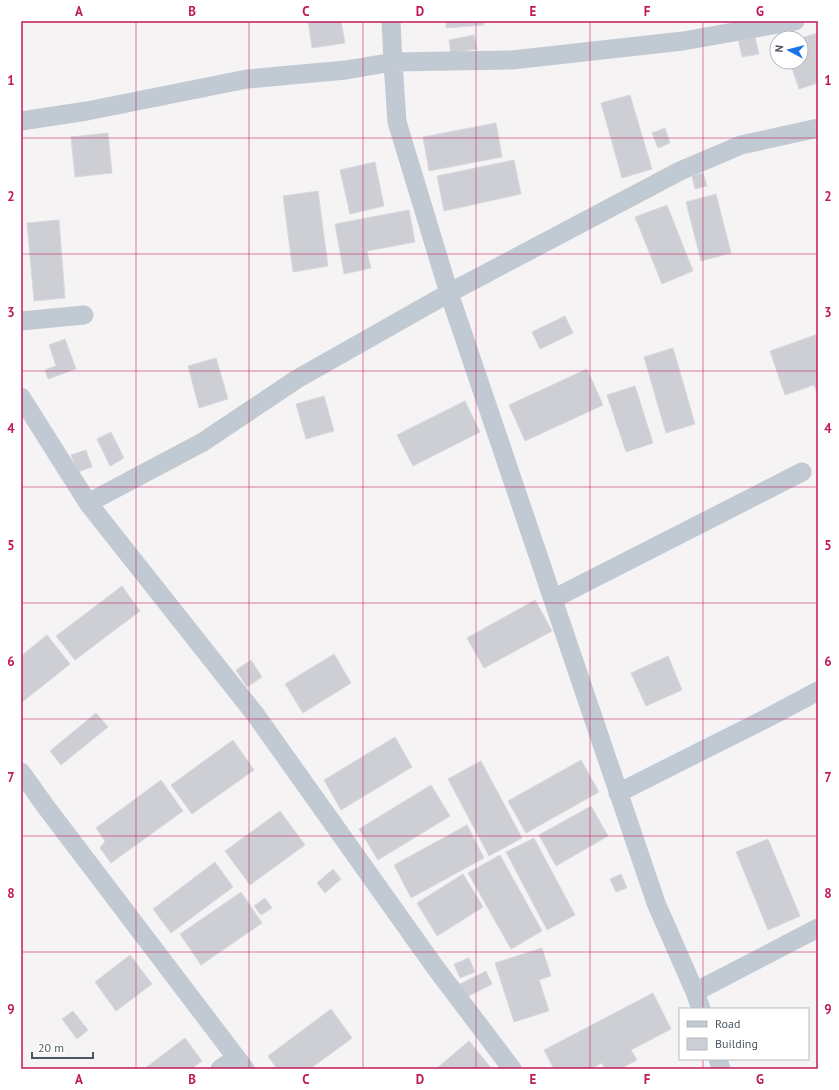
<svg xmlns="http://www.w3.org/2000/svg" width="839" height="1090" font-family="'PT Sans',sans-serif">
  <rect width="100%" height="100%" fill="#f5f3f3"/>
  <path fill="#cdcfd5" stroke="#d7d9de" d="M 308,21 L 341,21 L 345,43 L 312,48 Z
    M 446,21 L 483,21 L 484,25 L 446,28 Z
    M 818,33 L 818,83 L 799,89 L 790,62 L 801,62 L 801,38 Z
    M 754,34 L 759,54 L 742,57 L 738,38 Z
    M 474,35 L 477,49 L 451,53 L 449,40 Z
    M 630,95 L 652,169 L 622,178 L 601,103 Z
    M 496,123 L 502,157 L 429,171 L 423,137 Z
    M 665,128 L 670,143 L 658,148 L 652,133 Z
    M 108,133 L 112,173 L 75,177 L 71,137 Z
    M 514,160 L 521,194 L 444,211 L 437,176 Z
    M 375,162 L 384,206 L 350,214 L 340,170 Z
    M 703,173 L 707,186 L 695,189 L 692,176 Z
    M 318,191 L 328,266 L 293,272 L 283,196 Z
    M 716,194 L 731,253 L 701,261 L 686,202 Z
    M 667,205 L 693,271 L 662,284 L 635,217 Z
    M 409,210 L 415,242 L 367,251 L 371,268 L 344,274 L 335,224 Z
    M 59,220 L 65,298 L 34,301 L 27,223 Z
    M 565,316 L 573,333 L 540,349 L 532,332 Z
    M 818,334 L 818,396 L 814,385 L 785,395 L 770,351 Z
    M 65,339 L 76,369 L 48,379 L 45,370 L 56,366 L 49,345 Z
    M 673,348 L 695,424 L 666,433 L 644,357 Z
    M 216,358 L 228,399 L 199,408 L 188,366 Z
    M 587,369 L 603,405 L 525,441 L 509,405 Z
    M 635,386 L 653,443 L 626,452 L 607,395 Z
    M 324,396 L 334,431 L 306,439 L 296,404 Z
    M 465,401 L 480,432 L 413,466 L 397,435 Z
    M 111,432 L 124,458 L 110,466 L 97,439 Z
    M 86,450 L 92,467 L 78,472 L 71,455 Z
    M 122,586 L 140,611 L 75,660 L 56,636 Z
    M 535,600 L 552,631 L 484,668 L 467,638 Z
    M 47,635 L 70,664 L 21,703 L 21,656 Z
    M 334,654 L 351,683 L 303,713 L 285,684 Z
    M 668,656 L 682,690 L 646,706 L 631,673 Z
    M 251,660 L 262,677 L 247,687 L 236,670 Z
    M 96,713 L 108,727 L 61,765 L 50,751 Z
    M 395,737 L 412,767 L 341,810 L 324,780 Z
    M 233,740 L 254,770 L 192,814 L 171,785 Z
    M 581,760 L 599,792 L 526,833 L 508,801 Z
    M 481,761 L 522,838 L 489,856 L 448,779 Z
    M 161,780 L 183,811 L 111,863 L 100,848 L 105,841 L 96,828 Z
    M 431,785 L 450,816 L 378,860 L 359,829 Z
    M 591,806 L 608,836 L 556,866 L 539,835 Z
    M 280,811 L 305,845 L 250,885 L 225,851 Z
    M 467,825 L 484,858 L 411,898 L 394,865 Z
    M 534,838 L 575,915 L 547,930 L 506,852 Z
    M 768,839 L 800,916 L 768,930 L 736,852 Z
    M 500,855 L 542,931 L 511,949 L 468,873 Z
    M 215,862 L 233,887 L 171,933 L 153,909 Z
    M 333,869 L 341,879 L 325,893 L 317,883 Z
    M 463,874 L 483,907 L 437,936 L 417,903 Z
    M 621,874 L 627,888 L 616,892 L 610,879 Z
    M 241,892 L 262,923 L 201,965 L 180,934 Z
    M 265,898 L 272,908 L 261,915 L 254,906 Z
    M 542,948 L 551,976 L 539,980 L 549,1011 L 514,1022 L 495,963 Z
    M 130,955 L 152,984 L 116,1011 L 95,982 Z
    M 469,958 L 475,972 L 460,978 L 454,964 Z
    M 486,971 L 492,984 L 467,997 L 460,984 Z
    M 653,993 L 671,1029 L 631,1050 L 637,1060 L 620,1069 L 605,1069 L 602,1063 L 590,1069 L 554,1069 L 544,1050 Z
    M 331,1009 L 352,1038 L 310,1069 L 277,1069 L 268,1056 Z
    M 73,1011 L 88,1030 L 77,1039 L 62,1019 Z
    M 185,1038 L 202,1061 L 191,1069 L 144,1069 Z
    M 469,1041 L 492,1069 L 436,1069 Z"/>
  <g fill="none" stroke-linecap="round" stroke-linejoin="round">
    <path stroke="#c1cad2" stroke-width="19" d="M 391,21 L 393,62 L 397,122 L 449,293 L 656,903 L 695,992 L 701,1009
      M 21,121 L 87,111 L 247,79 L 346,70 L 393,62 L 512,60 L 683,41 L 795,21
      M 21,321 L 84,315
      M 21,397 L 88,503 L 255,714 L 435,967 L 512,1069
      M 88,503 L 203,442 L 297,379 L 449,293 L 680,171 L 741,145 L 818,128
      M 553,599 L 802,472
      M 21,772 L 46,807 L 245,1069
      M 618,793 L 773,715 L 818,691
      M 695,992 L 818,928
      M 718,1059 L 721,1069
      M 220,1069 L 236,1058"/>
  </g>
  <path fill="none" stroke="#c2185b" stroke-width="1" stroke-opacity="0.55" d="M 136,21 L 136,1069M 249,21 L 249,1069M 363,21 L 363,1069M 476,21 L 476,1069M 590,21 L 590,1069M 703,21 L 703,1009M 21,138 L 818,138M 21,254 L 818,254M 21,371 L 818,371M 21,487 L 818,487M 21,603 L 818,603M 21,719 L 818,719M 21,836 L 818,836M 21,952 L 818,952M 703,1059 L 703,1069"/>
  <rect width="839" height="1090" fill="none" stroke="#ffffff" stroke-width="44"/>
  <rect x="679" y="1008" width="130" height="52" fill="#ffffff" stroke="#b7bbc0"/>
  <rect x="687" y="1021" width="20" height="6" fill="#c1cad2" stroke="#b7bbc0"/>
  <text x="715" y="1028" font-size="12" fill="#4a5661">Road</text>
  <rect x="687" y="1038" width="20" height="12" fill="#cdcfd5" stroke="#b7bbc0"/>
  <text x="715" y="1048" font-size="12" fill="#4a5661">Building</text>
  <g transform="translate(789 50) rotate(277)"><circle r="19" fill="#ffffff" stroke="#b7bbc0"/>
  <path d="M0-3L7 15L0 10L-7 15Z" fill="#1a73e8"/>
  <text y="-6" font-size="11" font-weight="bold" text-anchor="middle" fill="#4a5661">N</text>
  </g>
  <path d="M32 1052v6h61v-6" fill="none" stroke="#4a5661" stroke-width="2"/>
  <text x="38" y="1052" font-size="12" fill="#4a5661" stroke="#ffffff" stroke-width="3" paint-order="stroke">20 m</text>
  <rect x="22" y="22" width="795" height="1046" fill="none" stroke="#c2185b" stroke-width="1.5"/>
  <g font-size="13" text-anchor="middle" font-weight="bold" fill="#c2185b">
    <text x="79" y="16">A</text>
    <text x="192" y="16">B</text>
    <text x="306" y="16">C</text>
    <text x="420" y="16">D</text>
    <text x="533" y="16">E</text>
    <text x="647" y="16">F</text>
    <text x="760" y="16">G</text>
    <text x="11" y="85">1</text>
    <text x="828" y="85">1</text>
    <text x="11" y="201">2</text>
    <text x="828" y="201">2</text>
    <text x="11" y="317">3</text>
    <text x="828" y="317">3</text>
    <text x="11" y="433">4</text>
    <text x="828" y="433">4</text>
    <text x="11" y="550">5</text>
    <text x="828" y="550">5</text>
    <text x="11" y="666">6</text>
    <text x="828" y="666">6</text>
    <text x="11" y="782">7</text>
    <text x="828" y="782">7</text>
    <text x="11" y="898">8</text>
    <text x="828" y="898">8</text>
    <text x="11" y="1014">9</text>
    <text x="828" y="1014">9</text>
    <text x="79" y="1084">A</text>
    <text x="192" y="1084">B</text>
    <text x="306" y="1084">C</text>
    <text x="420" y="1084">D</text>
    <text x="533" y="1084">E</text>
    <text x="647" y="1084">F</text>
    <text x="760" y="1084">G</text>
  </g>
</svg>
